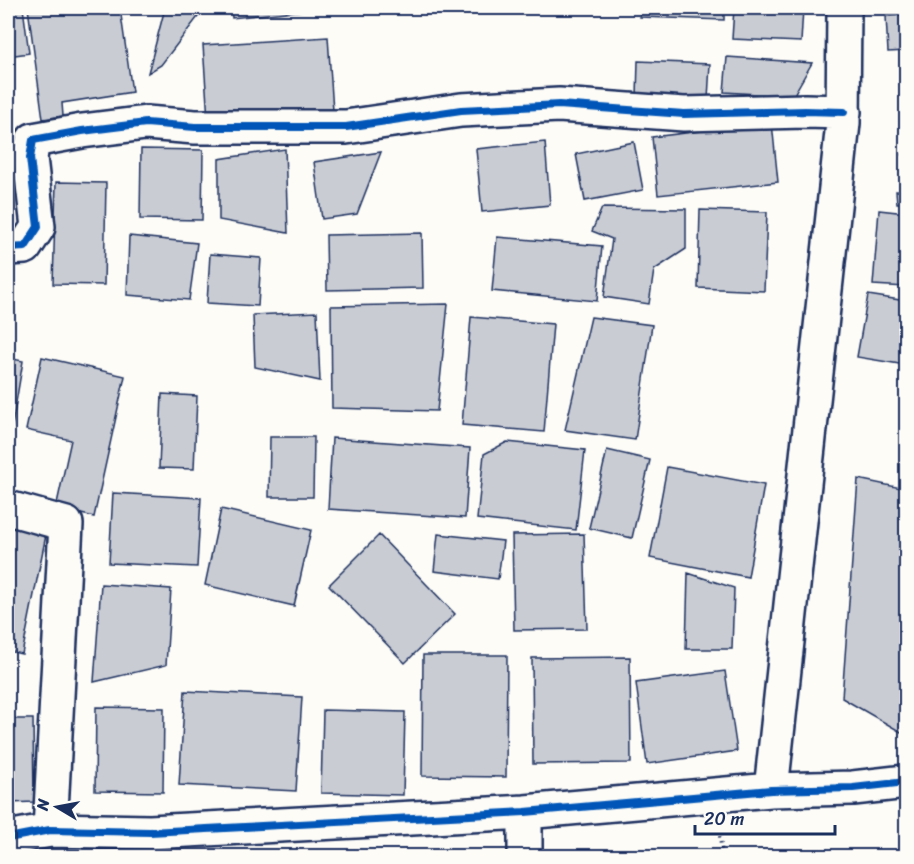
<svg xmlns="http://www.w3.org/2000/svg" width="914" height="864" font-family="Sriracha,sans-serif">
  <rect width="100%" height="100%" fill="#fdfcf7"/>
  <filter id="ink" filterUnits="userSpaceOnUse"><feTurbulence type="fractalNoise" baseFrequency=".0167" numOctaves="2"/><feDisplacementMap in="SourceGraphic" scale="12" xChannelSelector="R" yChannelSelector="G"/><feConvolveMatrix kernelMatrix="1 2 1 2 8 2 1 2 1" color-interpolation-filters="sRGB"/></filter>
  <g filter="url(#ink)">
    <path fill="#c9ccd3" stroke="#1b2f5e" stroke-width="1.5" d="M 8,8 L 23,8 L 29,53 L 8,56 Z
      M 28,8 L 120,8 L 132,92 L 62,103 L 63,116 L 43,119 Z
      M 165,8 L 204,8 L 204,9 L 161,65 L 148,73 Z
      M 231,8 L 323,8 L 232,18 Z
      M 640,8 L 724,8 L 724,20 L 640,17 Z
      M 734,8 L 803,8 L 801,42 L 732,39 Z
      M 906,15 L 906,51 L 888,52 L 886,16 Z
      M 328,37 L 333,111 L 208,119 L 203,45 Z
      M 727,57 L 812,63 L 793,96 L 724,92 Z
      M 638,61 L 710,64 L 708,99 L 637,97 Z
      M 772,123 L 778,182 L 658,195 L 652,137 Z
      M 545,142 L 550,205 L 482,212 L 476,149 Z
      M 634,142 L 643,190 L 585,201 L 576,154 Z
      M 141,149 L 203,150 L 202,220 L 140,219 Z
      M 285,149 L 288,233 L 219,220 L 219,159 Z
      M 381,152 L 357,214 L 322,219 L 314,162 Z
      M 903,154 L 906,154 L 906,203 L 897,203 L 896,191 L 905,191 Z
      M 56,182 L 106,183 L 104,285 L 53,284 Z
      M 602,208 L 686,209 L 686,249 L 654,270 L 649,304 L 604,297 L 612,239 L 592,231 Z
      M 700,210 L 767,212 L 764,291 L 698,288 Z
      M 879,210 L 906,213 L 906,287 L 873,285 Z
      M 422,233 L 423,288 L 327,290 L 326,235 Z
      M 129,236 L 197,243 L 189,300 L 127,295 Z
      M 497,237 L 602,246 L 597,301 L 492,291 Z
      M 210,254 L 261,258 L 258,306 L 207,303 Z
      M 868,295 L 906,301 L 906,365 L 857,357 Z
      M 448,304 L 437,411 L 332,408 L 331,306 Z
      M 317,312 L 320,381 L 255,367 L 253,315 Z
      M 471,317 L 553,324 L 544,432 L 462,425 Z
      M 591,317 L 652,325 L 635,440 L 565,430 Z
      M 42,357 L 125,376 L 94,517 L 56,508 L 71,440 L 26,430 Z
      M 8,358 L 23,361 L 8,450 Z
      M 162,394 L 197,396 L 194,469 L 159,468 Z
      M 270,437 L 314,437 L 313,497 L 269,497 Z
      M 332,438 L 470,448 L 465,518 L 328,509 Z
      M 507,442 L 585,450 L 576,530 L 477,519 L 484,454 Z
      M 607,450 L 650,460 L 632,538 L 589,528 Z
      M 667,467 L 764,485 L 748,577 L 650,558 Z
      M 858,479 L 906,489 L 906,735 L 842,698 Z
      M 113,493 L 201,498 L 197,567 L 109,563 Z
      M 221,509 L 311,530 L 294,606 L 205,585 Z
      M 8,522 L 47,530 L 22,654 L 8,651 Z
      M 438,534 L 503,541 L 498,579 L 434,571 Z
      M 584,534 L 587,629 L 514,630 L 512,535 Z
      M 379,535 L 455,614 L 405,663 L 329,585 Z
      M 688,573 L 734,588 L 732,649 L 686,649 Z
      M 101,584 L 171,589 L 166,665 L 94,682 Z
      M 423,655 L 507,655 L 506,777 L 422,776 Z
      M 630,657 L 631,763 L 533,764 L 532,658 Z
      M 725,671 L 737,751 L 647,764 L 636,683 Z
      M 185,691 L 302,697 L 296,791 L 179,785 Z
      M 96,707 L 164,708 L 163,792 L 95,791 Z
      M 323,710 L 405,712 L 403,795 L 321,793 Z
      M 8,719 L 33,719 L 34,802 L 8,803 Z"/>
    <g fill="none" stroke-linecap="round" stroke-linejoin="round">
      <g stroke="#1b2f5e" stroke-width="38">
        <path id="minor" d="M 8,248 L 25,247 L 38,227 L 30,158 L 33,140 L 82,131 L 146,123 L 195,127 L 346,127 L 461,110 L 559,105 L 684,114 L 805,111 L 844,112
          M 8,508 L 66,524 L 50,830
          M 771,790 L 843,123 L 844,8
          M 8,838 L 50,830 L 150,832 L 525,812 L 771,790 L 853,788 L 906,782
          M 525,856 L 525,812"/>
      </g>
      <path stroke="#1b2f5e" stroke-width="4" stroke-dasharray="1.5 4.5" stroke-linecap="butt" d="M 720,836 L 722,856"/>
      <use href="#minor" stroke="#fdfcf7" stroke-width="33"/>
      <g stroke="#fdfcf7" stroke-width="11">
        <path id="cycleway" d="M 8,248 L 25,247 L 38,227 L 30,158 L 33,140 L 82,131 L 146,123 L 195,127 L 346,127 L 461,110 L 559,105 L 684,114 L 805,111 L 844,112
          M 8,838 L 50,830 L 150,832 L 525,812 L 771,790 L 853,788 L 906,782"/>
      </g>
      <use href="#cycleway" stroke="#0057b8" stroke-width="8"/>
    </g>
  </g>
  <rect width="914" height="864" fill="none" stroke="#fdfcf7" stroke-width="30"/>
  <rect x="15" y="15" width="884" height="834" fill="none" stroke="#1b2f5e" stroke-width="2" filter="url(#ink)"/>
  <g transform="translate(57 807) rotate(280)" stroke="#fdfcf7" stroke-width="4.5" paint-order="stroke">
  <path d="M0-4.5L10 22L0 15L-10 22Z" fill="#1b2f5e"/>
  <text y="-9" font-size="16" font-weight="bold" text-anchor="middle" fill="#1b2f5e">N</text>
  </g>
  <path d="M695 825v9h140v-9" fill="none" stroke="#1b2f5e" stroke-width="3"/>
  <text x="704" y="825" font-size="18" fill="#1b2f5e" stroke="#fdfcf7" stroke-width="4.5" paint-order="stroke">20 m</text>
</svg>
